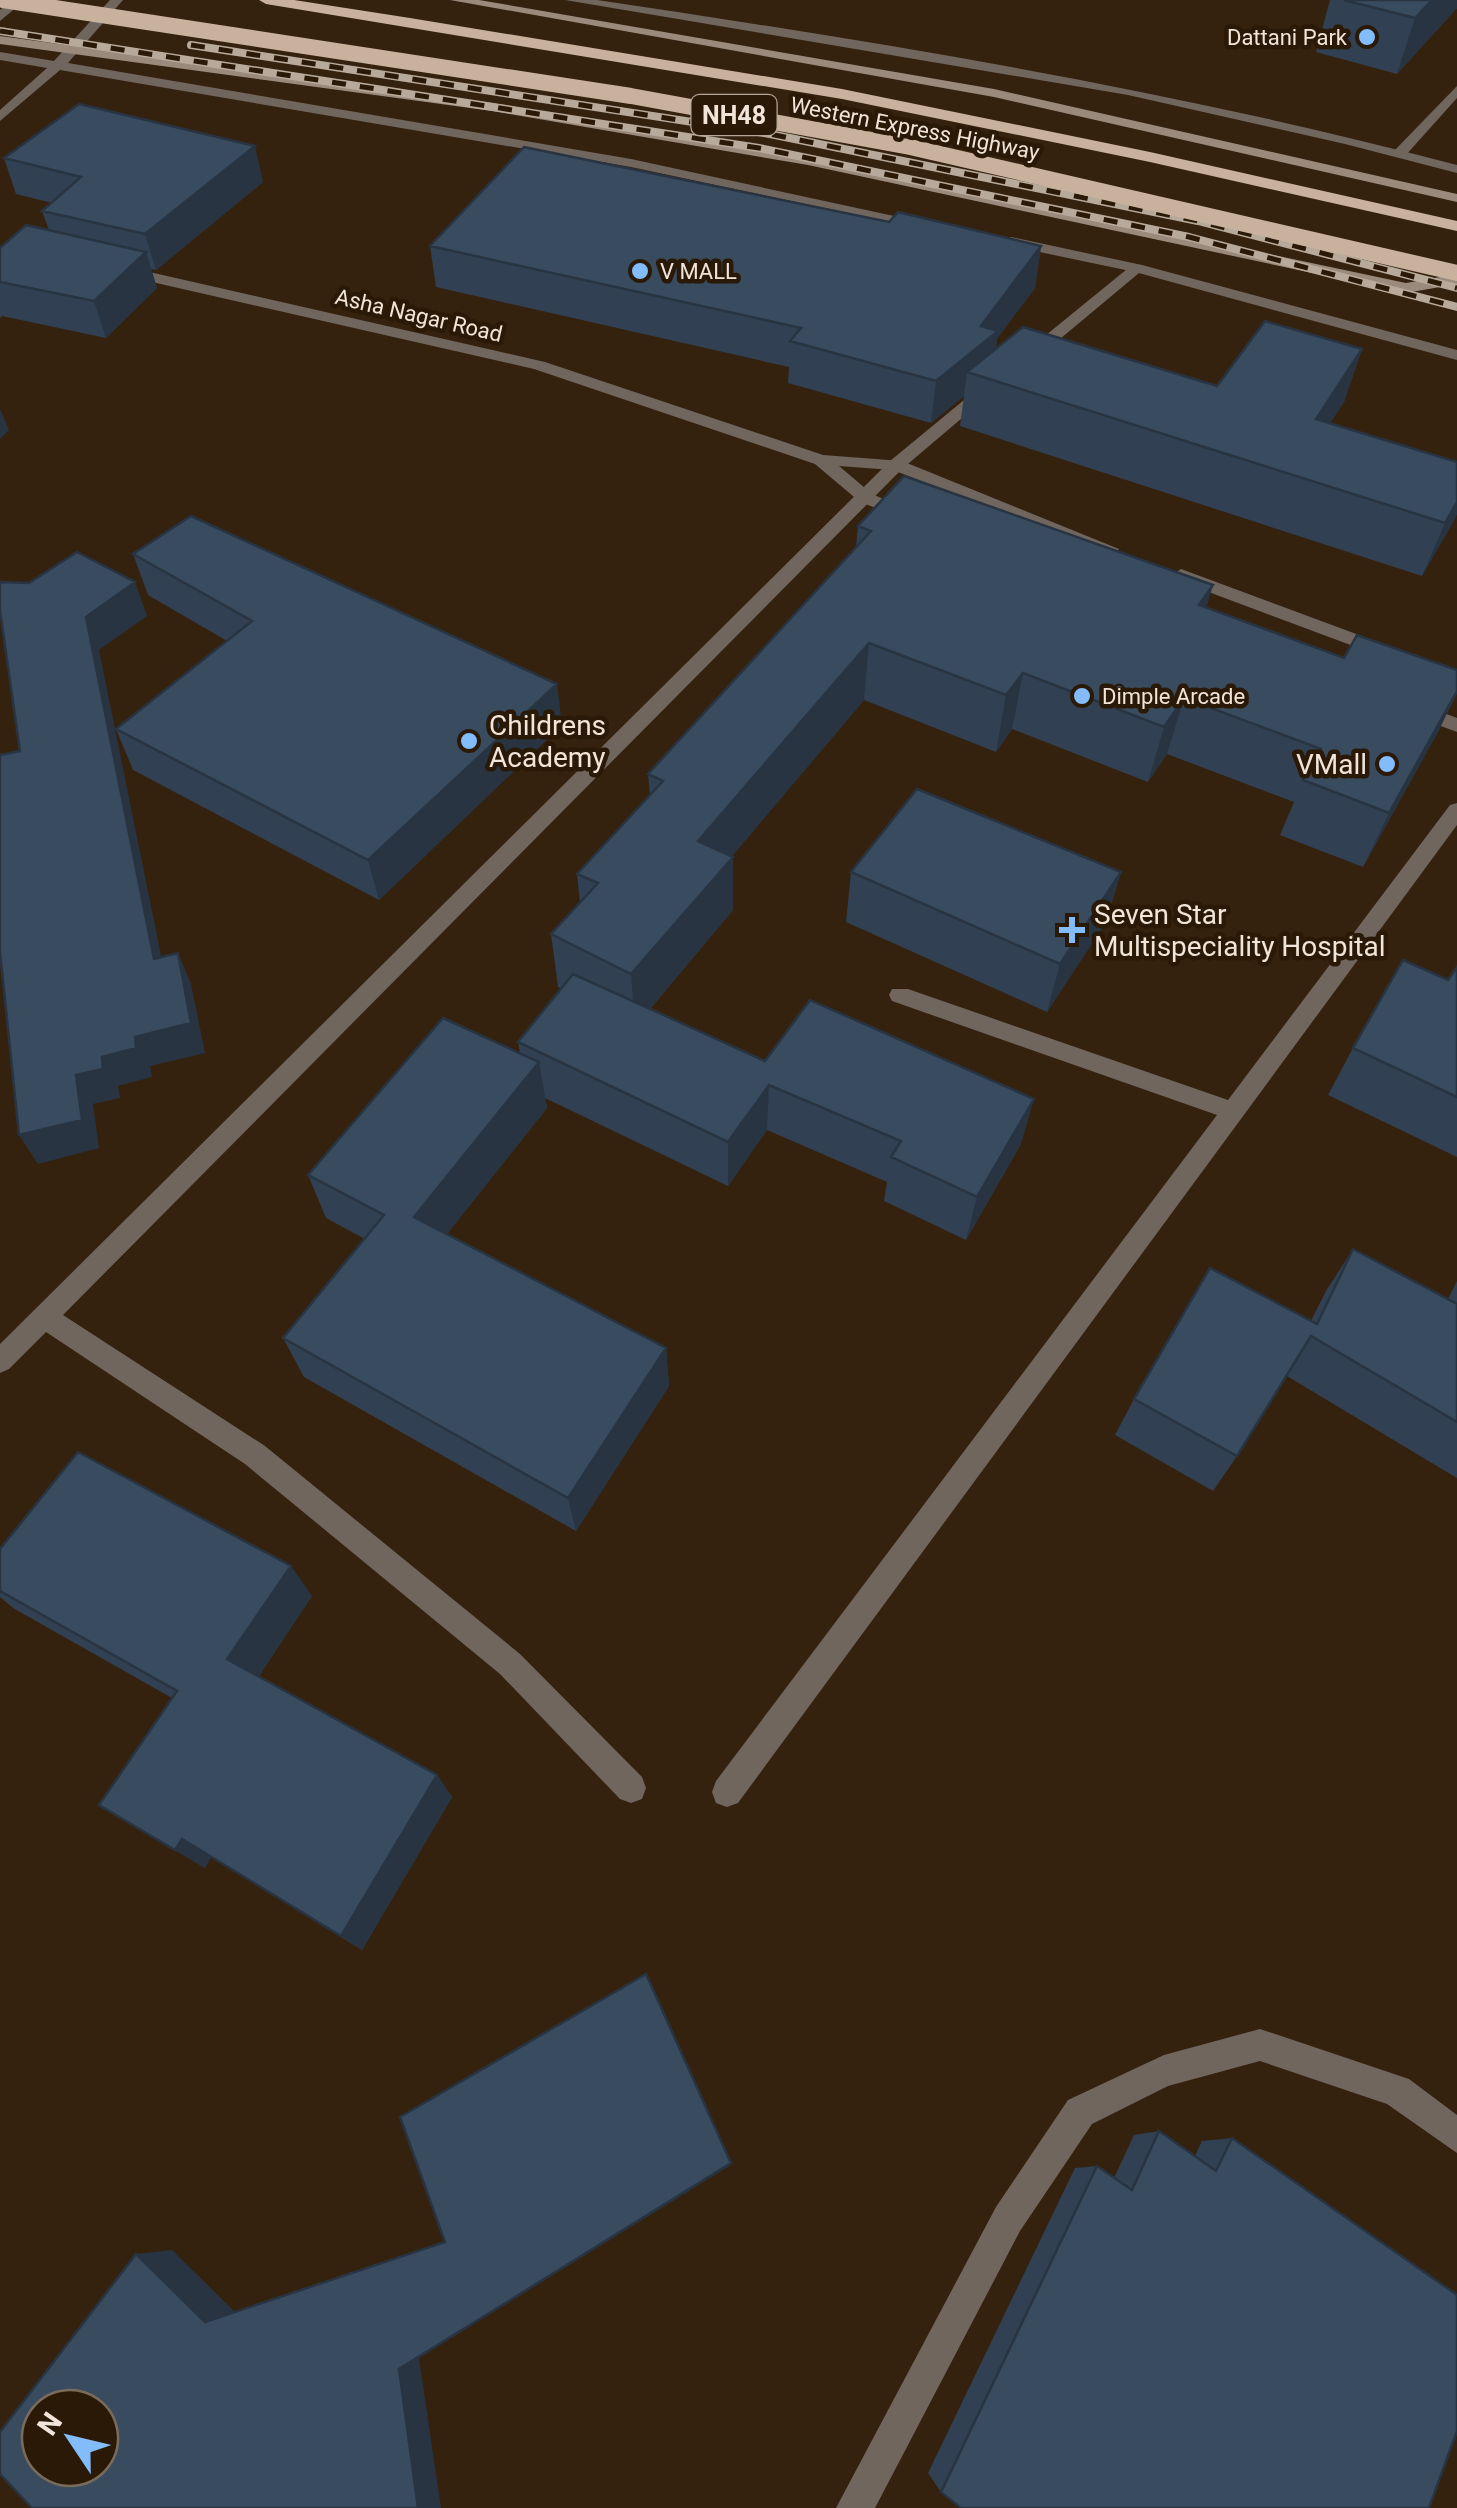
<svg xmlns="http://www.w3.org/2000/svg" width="1457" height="2508" font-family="Roboto,sans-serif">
  <rect width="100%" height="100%" fill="#34220f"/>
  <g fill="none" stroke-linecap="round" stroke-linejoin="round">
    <path fill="#70665d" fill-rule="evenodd" d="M 565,0 L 597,0 C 887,43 1174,90 1457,165 L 1457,173 L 1345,144 L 1128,95 Z
      M 1457,803 L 1457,825 L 738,1803 L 727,1807 L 716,1803 L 712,1792 L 716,1781 L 1217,1115 L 892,1001 L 889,995 L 892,989 L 908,989 L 1228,1100 L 1450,805 Z"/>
    <path fill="#70665d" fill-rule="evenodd" d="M 1457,86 L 1457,98 L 1405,156 L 1395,156 L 1395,150 Z
      M 1132,265 L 1145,268 L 1036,359 L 1024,359 L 1024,353 Z
      M 981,386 L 995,390 L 902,469 L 63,1315 L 265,1446 L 520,1654 L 642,1777 L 646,1788 L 642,1799 L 631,1803 L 620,1799 L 500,1674 L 245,1464 L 46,1332 L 9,1369 L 0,1373 L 0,1344 L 890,461 Z
      M 1260,2029 L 1409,2079 L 1457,2115 L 1457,2153 L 1387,2104 L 1260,2061 L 1168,2086 L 1092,2124 L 1020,2231 L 875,2508 L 836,2508 L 996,2207 L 1068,2100 L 1164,2055 Z"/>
    <path fill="#70665d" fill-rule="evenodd" d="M 11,0 L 25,0 L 0,21 L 0,10 Z
      M 110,0 L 123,0 L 68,63 L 631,159 L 931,224 L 923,229 L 631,167 L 60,70 L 0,121 L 0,110 L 47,68 L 0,60 L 0,52 L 54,61 Z
      M 1011,237 L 1142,265 L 1457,350 L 1457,360 L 1135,272 L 1006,245 L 1003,242 Z
      M 123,266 L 545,362 L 823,455 L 902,461 L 1119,549 L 1116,553 L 1104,553 L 893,470 L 839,466 L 872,494 L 920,515 L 917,519 L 905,519 L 860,502 L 815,464 L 534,369 L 117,274 L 115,271 Z
      M 1181,569 L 1394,648 L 1397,652 L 1394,656 L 1380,656 L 1174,579 L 1172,575 Z
      M 1415,702 L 1457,718 L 1457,732 L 1408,714 L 1408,704 Z"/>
    <path fill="#998a7b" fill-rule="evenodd" d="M 450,0 L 479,0 L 994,89 L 1457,194 L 1457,202 L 994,97 Z
      M 0,36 L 492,103 L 808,157 L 1406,283 L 1457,274 L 1457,284 L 1406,293 L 808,165 L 492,111 L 0,44 Z"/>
    <path fill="#c8b29e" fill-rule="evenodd" d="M 259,0 L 294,0 L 410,18 L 842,89 L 1150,152 L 1457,221 L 1457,231 L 1150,162 L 842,99 L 266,4 Z"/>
    <g stroke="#b7aa9b" stroke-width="8">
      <path id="rail" d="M 0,31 L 759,148 L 1189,237 L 1457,307
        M 191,45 L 770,134 L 1198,221 L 1457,288"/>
    </g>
    <use href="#rail" stroke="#2a1906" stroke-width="5" stroke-dasharray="14" stroke-linecap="butt"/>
    <path stroke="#c8b29e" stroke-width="16" d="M 3,0 L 631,96 L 910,147 L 1457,273"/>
  </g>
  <path fill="#314052" d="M 1330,0 L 1457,0 L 1457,8 L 1397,74 L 1316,52 Z
    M 4,158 L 263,182 L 156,270 L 151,269 L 157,288 L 106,338 L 2,316 L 0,318 L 0,248 L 49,230 L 42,211 L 52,203 L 16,194 Z
    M 889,222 L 1041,246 L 1035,288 L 997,338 L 996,349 L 1217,386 L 1362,349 L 1344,402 L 1330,423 L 1457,462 L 1457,514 L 1422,576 L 960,426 L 964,396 L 931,423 L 788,383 L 789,367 L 436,287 L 430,246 Z
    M 858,526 L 1207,608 L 1344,658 L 1457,670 L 1457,693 L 1439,730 L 1363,867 L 1280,835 L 1294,802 L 1167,754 L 1148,782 L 1012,729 L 996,752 L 864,700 L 732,856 L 733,910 L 650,1009 L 765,1061 L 1021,1144 L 966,1240 L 884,1201 L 887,1182 L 767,1130 L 728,1186 L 545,1098 L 547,1108 L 447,1234 L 666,1348 L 669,1386 L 576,1531 L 304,1377 L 283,1338 L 365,1239 L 326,1218 L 308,1175 L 520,1053 L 518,1042 L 561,988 L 558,987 L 551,934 L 580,903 L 577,874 L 650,795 L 648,774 L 856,547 Z
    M 133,554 L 562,725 L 379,900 L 133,770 L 116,729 L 227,641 L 148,595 Z
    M 851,872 L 1121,872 L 1106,922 L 1047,1012 L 846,922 Z
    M 1457,967 L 1457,1157 L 1328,1095 L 1353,1048 L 1448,980 Z
    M 1353,1249 L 1448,1299 L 1457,1281 L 1457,1478 L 1287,1376 L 1237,1456 L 1213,1491 L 1115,1435 L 1134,1399 L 1311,1321 L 1326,1291 Z
    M 0,1549 L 312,1596 L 259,1676 L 437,1775 L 452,1797 L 362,1950 L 211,1857 L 205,1868 L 99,1805 L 172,1698 L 13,1608 L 0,1597 Z
    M 1159,2131 L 1195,2156 L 1202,2141 L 1232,2138 L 1457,2295 L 941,2492 L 928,2473 L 1075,2168 L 1097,2166 L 1114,2178 L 1134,2135 Z"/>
  <path fill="#283442" d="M 1432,0 L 1457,0 L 1457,8 L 1397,74 L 1415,18 Z
    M 255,146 L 263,182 L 156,270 L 145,234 Z
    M 1041,246 L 1035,288 L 997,339 L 992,373 L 967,372 L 964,396 L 931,423 L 936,381 L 981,326 Z
    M 146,252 L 157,288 L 106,338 L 94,301 Z
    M 1362,349 L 1344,402 L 1298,472 L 1316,419 Z
    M 0,409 L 9,430 L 0,439 Z
    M 1457,502 L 1457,514 L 1454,521 L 1422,576 L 1445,523 Z
    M 135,582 L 147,616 L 99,650 L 168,990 L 154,959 L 86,617 Z
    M 1213,585 L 1196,642 L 1199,605 Z
    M 869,643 L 864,700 L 700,894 L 733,857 L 733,910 L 635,1026 L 631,974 L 698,841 Z
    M 1023,673 L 1012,729 L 996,752 L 1006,695 Z
    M 557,684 L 562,725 L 379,900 L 368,860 Z
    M 1457,691 L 1439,730 L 1363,867 L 1389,813 Z
    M 1184,698 L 1167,754 L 1148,782 L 1164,727 Z
    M 1121,872 L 1106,922 L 1047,1012 L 1060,964 Z
    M 178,953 L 191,984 L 205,1053 L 150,1066 L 152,1077 L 118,1086 L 120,1098 L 93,1104 L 99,1148 L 38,1164 L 19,1135 L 76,1075 L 102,1057 L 135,1037 Z
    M 539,1062 L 547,1108 L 427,1259 L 414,1217 Z
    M 769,1085 L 767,1130 L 728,1186 L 728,1142 Z
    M 1034,1099 L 1021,1144 L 966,1240 L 977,1197 Z
    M 666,1348 L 669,1386 L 576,1531 L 568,1498 Z
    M 291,1566 L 312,1596 L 252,1686 L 227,1659 Z
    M 437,1775 L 452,1797 L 362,1950 L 341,1936 Z
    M 182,1839 L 211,1857 L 205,1868 L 175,1850 Z
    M 731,2163 L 731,2165 L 419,2358 L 441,2508 L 418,2508 L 399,2369 Z
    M 172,2250 L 237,2314 L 205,2322 L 136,2254 Z"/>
  <path fill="#394b5f" stroke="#283442" stroke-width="2.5" fill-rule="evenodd" d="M 1344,0 L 1432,0 L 1415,18 Z
    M 79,104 L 255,146 L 145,234 L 42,211 L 81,177 L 4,158 Z
    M 524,147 L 889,222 L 898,212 L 1041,246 L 981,326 L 998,331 L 936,381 L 790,341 L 801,328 L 430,246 Z
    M 26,225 L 146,252 L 94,301 L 0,282 L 0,248 Z
    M 1265,321 L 1362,349 L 1316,419 L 1457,462 L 1457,502 L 1445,523 L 967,372 L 1023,327 L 1217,386 Z
    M 904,476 L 1213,585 L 1199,605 L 1344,658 L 1357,635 L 1457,670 L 1457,691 L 1389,813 L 1303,780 L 1321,749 L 1184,698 L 1164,727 L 1023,673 L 1006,695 L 869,643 L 698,841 L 733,857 L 631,974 L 551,934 L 598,883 L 577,874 L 663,781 L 648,774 L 871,531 L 858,526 Z
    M 191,516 L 557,684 L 368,860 L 116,729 L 252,621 L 133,554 Z
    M 77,552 L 135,582 L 86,617 L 154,959 L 178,953 L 191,1023 L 135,1037 L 136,1048 L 102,1057 L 103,1069 L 76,1075 L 82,1120 L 19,1135 L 0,952 L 0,755 L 20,751 L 0,611 L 0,582 L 29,583 Z
    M 917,789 L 1121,872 L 1060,964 L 851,872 Z
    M 1403,960 L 1448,980 L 1457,967 L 1457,1097 L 1353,1048 Z
    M 573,974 L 765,1061 L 810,1000 L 1034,1099 L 977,1197 L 891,1157 L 901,1141 L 769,1085 L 728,1142 L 518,1042 Z
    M 443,1018 L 539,1062 L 414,1217 L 666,1348 L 568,1498 L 283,1338 L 384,1215 L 308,1175 Z
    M 1353,1249 L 1457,1304 L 1457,1422 L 1311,1336 L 1237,1456 L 1134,1399 L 1210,1268 L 1317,1324 Z
    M 78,1452 L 291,1566 L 227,1659 L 437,1775 L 341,1936 L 182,1839 L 175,1850 L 99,1805 L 177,1691 L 0,1591 L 0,1549 Z
    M 646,1974 L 731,2163 L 399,2369 L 418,2508 L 32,2508 L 0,2474 L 0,2432 L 136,2254 L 205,2322 L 445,2242 L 400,2117 ZM 40,2408 L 100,2408 L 100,2468 L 40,2468 Z
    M 1159,2131 L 1216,2171 L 1232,2138 L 1457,2295 L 1457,2431 L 1429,2508 L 961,2508 L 941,2492 L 1097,2166 L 1132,2190 Z"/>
  <g fill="#83bcfb" stroke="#2a1906" stroke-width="4">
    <circle cx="1367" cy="37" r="10"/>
    <circle cx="640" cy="271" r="10"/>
    <circle cx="1082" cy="696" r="10"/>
    <circle cx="469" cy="741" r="10"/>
    <circle cx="1387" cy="764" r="10"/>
    <path d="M1067 915h10v10h10v10h-10v10h-10v-10h-10v-10h10z"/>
  </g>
  <g text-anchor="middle" stroke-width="9" stroke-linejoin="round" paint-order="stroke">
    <g font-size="22" fill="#f1e5d9" stroke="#2a1906" text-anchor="start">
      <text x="1347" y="45" text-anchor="end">Dattani Park</text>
      <text x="660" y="279">V MALL</text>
      <text x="1102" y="704">Dimple Arcade</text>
    </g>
    <g font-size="22" fill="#f1e5d9" stroke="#2a1906">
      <text transform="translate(915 128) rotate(11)" y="8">Western Express Highway</text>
      <text transform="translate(419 315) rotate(13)" y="8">Asha Nagar Road</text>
    </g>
    <rect fill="#2a1906" stroke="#b5a89a" stroke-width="2.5" x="691.5" y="95" width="85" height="40" rx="8"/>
    <g font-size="25" font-weight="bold" fill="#f1e5d9">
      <text x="734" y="124">NH48</text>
    </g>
    <g font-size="28" fill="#f1e5d9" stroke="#2a1906" text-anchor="start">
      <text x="489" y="735">Childrens<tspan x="489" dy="32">Academy</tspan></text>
      <text x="1367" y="774" text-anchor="end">VMall</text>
      <text x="1094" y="924">Seven Star<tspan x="1094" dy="32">Multispeciality Hospital</tspan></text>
    </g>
  </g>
  <g transform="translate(70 2438) rotate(305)"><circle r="48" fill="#2a1906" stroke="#7a6b5a" stroke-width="2.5"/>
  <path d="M0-8L18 38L0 25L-18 38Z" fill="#83bcfb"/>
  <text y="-15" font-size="28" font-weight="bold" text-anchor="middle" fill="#f1e5d9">N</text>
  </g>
</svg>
